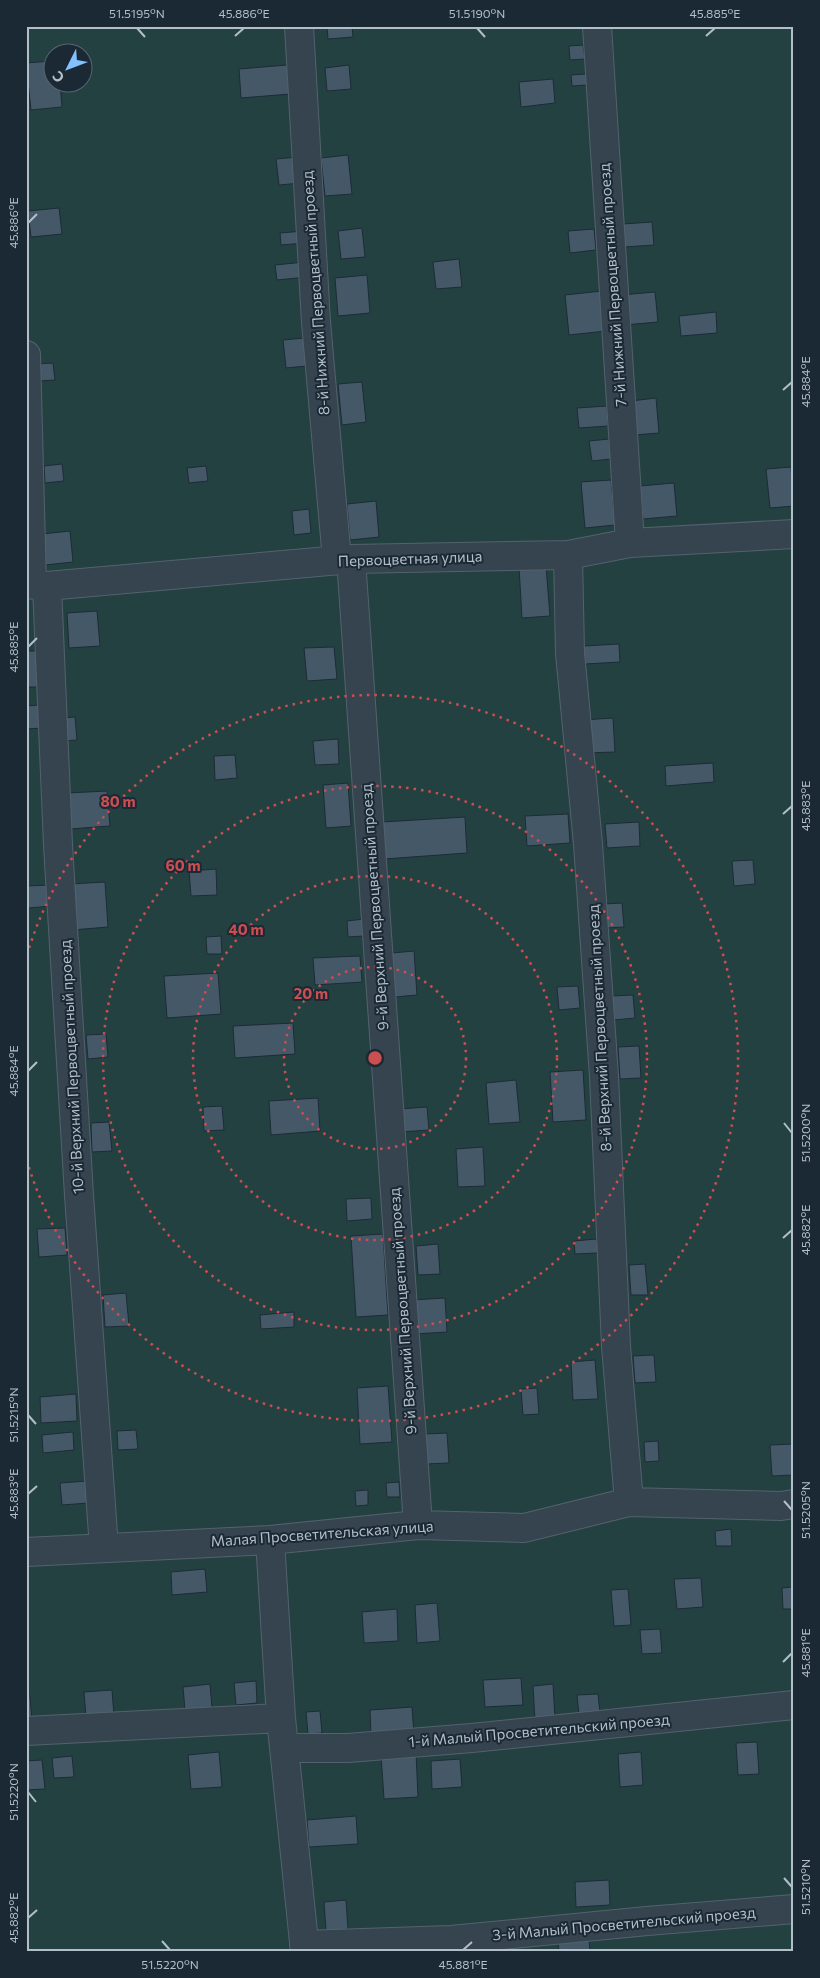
<svg xmlns="http://www.w3.org/2000/svg" width="820" height="1978" font-family="Commissioner,sans-serif">
  <rect width="100%" height="100%" fill="#223241"/>
  <path fill="#244141" fill-rule="evenodd" d="M 26,26 L 794,26 L 794,1952 L 26,1952 ZM 52,52 L 82,52 L 82,82 L 52,82 Z"/>
  <path fill="#455867" stroke="#1d2b37" d="M 327,26 L 352,26 L 353,37 L 328,39 Z
    M 583,45 L 585,59 L 570,60 L 569,46 Z
    M 52,61 L 52,82 L 60,82 L 62,107 L 31,110 L 26,63 Z
    M 287,65 L 290,94 L 241,98 L 239,69 Z
    M 349,65 L 351,89 L 327,91 L 325,68 Z
    M 586,74 L 587,85 L 572,86 L 571,75 Z
    M 553,79 L 555,103 L 521,107 L 519,82 Z
    M 348,155 L 352,194 L 325,196 L 321,158 Z
    M 298,157 L 301,183 L 279,185 L 276,159 Z
    M 59,208 L 62,234 L 31,237 L 28,211 Z
    M 652,222 L 654,245 L 625,247 L 623,224 Z
    M 362,228 L 365,257 L 341,259 L 338,231 Z
    M 594,229 L 596,250 L 570,253 L 568,231 Z
    M 304,231 L 305,243 L 281,245 L 280,233 Z
    M 459,259 L 462,287 L 436,289 L 433,262 Z
    M 305,262 L 307,277 L 277,280 L 275,265 Z
    M 367,275 L 370,313 L 338,316 L 335,278 Z
    M 602,291 L 606,331 L 569,335 L 565,295 Z
    M 655,292 L 658,322 L 624,325 L 621,295 Z
    M 716,312 L 717,333 L 681,336 L 679,316 Z
    M 304,338 L 307,366 L 286,368 L 283,340 Z
    M 53,363 L 55,380 L 38,381 L 36,364 Z
    M 362,382 L 366,422 L 342,425 L 338,384 Z
    M 656,398 L 659,433 L 634,435 L 631,401 Z
    M 607,406 L 608,426 L 579,428 L 577,408 Z
    M 609,439 L 611,459 L 592,461 L 589,441 Z
    M 62,464 L 64,481 L 45,483 L 44,466 Z
    M 206,466 L 208,481 L 189,483 L 187,468 Z
    M 791,467 L 794,506 L 770,508 L 766,469 Z
    M 611,480 L 615,525 L 585,528 L 581,482 Z
    M 674,483 L 677,516 L 643,519 L 640,486 Z
    M 376,501 L 379,537 L 350,540 L 347,504 Z
    M 309,509 L 311,533 L 294,535 L 292,511 Z
    M 70,531 L 73,562 L 45,565 L 42,534 Z
    M 546,566 L 550,616 L 522,618 L 519,567 Z
    M 97,611 L 100,646 L 69,648 L 67,613 Z
    M 619,644 L 620,662 L 585,664 L 584,646 Z
    M 334,647 L 337,679 L 307,681 L 304,648 Z
    M 26,651 L 36,651 L 38,687 L 26,687 Z
    M 41,705 L 42,728 L 26,729 L 26,706 Z
    M 75,717 L 77,740 L 61,741 L 60,718 Z
    M 613,718 L 615,752 L 585,753 L 583,720 Z
    M 338,739 L 339,764 L 315,765 L 313,741 Z
    M 235,755 L 237,778 L 215,780 L 214,756 Z
    M 713,763 L 714,782 L 666,786 L 665,766 Z
    M 348,783 L 351,826 L 326,828 L 323,785 Z
    M 107,791 L 110,826 L 69,829 L 67,793 Z
    M 568,814 L 570,843 L 527,846 L 525,816 Z
    M 465,817 L 467,853 L 384,859 L 382,822 Z
    M 639,822 L 640,846 L 607,848 L 605,824 Z
    M 753,860 L 755,884 L 734,886 L 732,861 Z
    M 216,869 L 217,895 L 191,896 L 189,871 Z
    M 105,882 L 108,927 L 72,930 L 70,884 Z
    M 50,885 L 52,906 L 28,908 L 26,886 Z
    M 622,903 L 624,927 L 606,928 L 604,904 Z
    M 364,919 L 364,936 L 348,937 L 347,921 Z
    M 221,936 L 222,954 L 207,954 L 206,937 Z
    M 414,951 L 417,995 L 395,997 L 392,953 Z
    M 360,956 L 362,982 L 315,985 L 313,958 Z
    M 218,973 L 221,1014 L 167,1018 L 164,976 Z
    M 578,986 L 580,1008 L 559,1010 L 557,987 Z
    M 633,995 L 635,1018 L 614,1020 L 612,996 Z
    M 293,1023 L 295,1054 L 235,1058 L 233,1026 Z
    M 106,1034 L 108,1057 L 88,1059 L 86,1035 Z
    M 639,1046 L 641,1078 L 620,1079 L 618,1047 Z
    M 583,1070 L 586,1120 L 553,1122 L 550,1072 Z
    M 516,1080 L 520,1122 L 489,1124 L 486,1083 Z
    M 318,1098 L 320,1131 L 271,1135 L 269,1101 Z
    M 222,1106 L 224,1130 L 204,1131 L 203,1107 Z
    M 427,1107 L 429,1130 L 401,1132 L 399,1109 Z
    M 109,1122 L 112,1151 L 92,1152 L 91,1123 Z
    M 483,1147 L 485,1186 L 458,1187 L 456,1149 Z
    M 371,1198 L 372,1219 L 347,1221 L 346,1199 Z
    M 65,1228 L 67,1255 L 39,1257 L 37,1229 Z
    M 383,1234 L 388,1315 L 356,1317 L 351,1236 Z
    M 597,1239 L 598,1253 L 575,1254 L 574,1241 Z
    M 438,1244 L 440,1274 L 418,1275 L 416,1246 Z
    M 645,1264 L 648,1295 L 631,1295 L 629,1265 Z
    M 126,1293 L 129,1326 L 105,1327 L 103,1295 Z
    M 445,1298 L 447,1332 L 415,1334 L 412,1300 Z
    M 294,1312 L 294,1327 L 261,1329 L 260,1315 Z
    M 654,1355 L 656,1382 L 635,1383 L 633,1356 Z
    M 595,1360 L 598,1399 L 573,1400 L 571,1362 Z
    M 388,1386 L 392,1442 L 360,1444 L 357,1388 Z
    M 537,1388 L 539,1414 L 523,1415 L 521,1389 Z
    M 76,1394 L 77,1421 L 41,1423 L 40,1397 Z
    M 136,1430 L 138,1449 L 118,1450 L 117,1431 Z
    M 73,1432 L 74,1450 L 43,1453 L 42,1435 Z
    M 447,1433 L 449,1463 L 426,1464 L 425,1434 Z
    M 658,1441 L 659,1461 L 645,1462 L 644,1442 Z
    M 794,1444 L 794,1475 L 772,1476 L 770,1445 Z
    M 87,1481 L 88,1503 L 62,1505 L 60,1483 Z
    M 399,1482 L 400,1497 L 387,1497 L 386,1483 Z
    M 368,1490 L 368,1505 L 356,1506 L 355,1491 Z
    M 731,1529 L 732,1546 L 716,1546 L 715,1531 Z
    M 205,1569 L 207,1592 L 172,1595 L 171,1572 Z
    M 701,1578 L 703,1607 L 677,1609 L 674,1579 Z
    M 794,1587 L 794,1609 L 783,1609 L 782,1588 Z
    M 628,1589 L 631,1625 L 614,1626 L 611,1590 Z
    M 437,1603 L 440,1641 L 417,1643 L 415,1605 Z
    M 397,1609 L 398,1641 L 364,1643 L 362,1612 Z
    M 660,1629 L 662,1653 L 642,1654 L 640,1630 Z
    M 521,1678 L 523,1705 L 485,1707 L 483,1680 Z
    M 256,1681 L 257,1703 L 236,1705 L 234,1683 Z
    M 210,1684 L 212,1708 L 185,1710 L 183,1687 Z
    M 553,1684 L 555,1719 L 535,1720 L 533,1686 Z
    M 112,1690 L 114,1715 L 86,1717 L 84,1692 Z
    M 598,1694 L 600,1713 L 579,1715 L 577,1695 Z
    M 26,1696 L 30,1696 L 32,1722 L 26,1723 Z
    M 412,1707 L 414,1734 L 371,1737 L 370,1710 Z
    M 320,1711 L 322,1733 L 308,1734 L 306,1712 Z
    M 757,1742 L 759,1774 L 738,1775 L 736,1743 Z
    M 219,1752 L 222,1787 L 191,1789 L 188,1755 Z
    M 416,1752 L 418,1797 L 384,1799 L 381,1755 Z
    M 641,1752 L 643,1785 L 620,1787 L 618,1754 Z
    M 72,1756 L 74,1777 L 54,1778 L 52,1758 Z
    M 460,1759 L 462,1787 L 432,1789 L 431,1761 Z
    M 42,1760 L 45,1789 L 26,1790 L 26,1761 Z
    M 356,1816 L 358,1844 L 309,1847 L 307,1820 Z
    M 609,1880 L 610,1905 L 576,1907 L 575,1882 Z
    M 346,1900 L 348,1929 L 326,1931 L 324,1902 Z
    M 589,1939 L 590,1952 L 559,1952 L 558,1941 Z"/>
  <g fill="none" stroke-linecap="round" stroke-linejoin="round">
    <g stroke="#54626e" stroke-width="30">
      <path id="minor" d="M 299,26 L 316,322 L 337,560
        M 597,26 L 630,543
        M 26,355 L 32,584
        M 568,555 L 570,653 L 588,844 L 604,1076 L 616,1346 L 629,1502
        M 351,559 L 418,1525
        M 26,584 L 47,586 L 351,559 L 568,555 L 630,543 L 794,534
        M 47,586 L 58,845 L 79,1195 L 104,1548
        M 270,1540 L 281,1718 L 305,1952
        M 26,1552 L 270,1540 L 418,1525 L 524,1528 L 629,1502 L 781,1506 L 794,1504
        M 26,1731 L 281,1718
        M 284,1748 L 348,1748 L 472,1738 L 794,1705
        M 304,1945 L 451,1940 L 647,1921 L 794,1909"/>
    </g>
    <use href="#minor" stroke="#364450" stroke-width="28"/>
  </g>
  <path fill="none" stroke="#b2bfcb" stroke-width="2" d="M 137,28 L 145,37M 477,28 L 485,37M 235,36 L 244,28M 706,36 L 715,28M 28,223 L 37,214M 783,390 L 792,382M 28,647 L 37,638M 783,814 L 792,806M 28,1071 L 37,1062M 784,1123 L 792,1133M 783,1238 L 792,1230M 28,1415 L 36,1424M 28,1494 L 37,1486M 784,1501 L 792,1510M 783,1662 L 792,1653M 28,1792 L 36,1802M 784,1878 L 792,1887M 28,1918 L 37,1910M 162,1941 L 170,1950M 463,1950 L 472,1942"/>
  <g fill="none" stroke="#cd4e51" stroke-width="2.5" stroke-dasharray="2.5 5">
    <circle cx="375" cy="1058" r="91"/>
    <circle cx="375" cy="1058" r="182"/>
    <circle cx="375" cy="1058" r="272"/>
    <path d="M27 955A363 363 0 1 1 27 1161"/>
  </g>
  <g text-anchor="middle" stroke-width="4" stroke-linejoin="round" paint-order="stroke">
    <g font-size="15" fill="#b2bfcb" stroke="#1b2935">
      <text transform="translate(613 285) rotate(-94)" y="5">7-й Нижний Первоцветный проезд</text>
      <text transform="translate(316 293) rotate(-94)" y="5">8-й Нижний Первоцветный проезд</text>
      <text transform="translate(410 559) rotate(-2)" y="5">Первоцветная улица</text>
      <text transform="translate(375 907) rotate(-94)" y="5">9-й Верхний Первоцветный проезд</text>
      <text transform="translate(600 1028) rotate(-93)" y="5">8-й Верхний Первоцветный проезд</text>
      <text transform="translate(72 1067) rotate(-93)" y="5">10-й Верхний Первоцветный проезд</text>
      <text transform="translate(403 1311) rotate(-94)" y="5">9-й Верхний Первоцветный проезд</text>
      <text transform="translate(322 1534) rotate(-4)" y="5">Малая Просветительская улица</text>
      <text transform="translate(539 1731) rotate(-5)" y="5">1-й Малый Просветительский проезд</text>
      <text transform="translate(624 1924) rotate(-5)" y="5">3-й Малый Просветительский проезд</text>
    </g>
  </g>
  <circle cx="375" cy="1058" r="8" fill="#cd4e51" stroke="#1b2935" stroke-width="2.5"/>
  <g font-size="15" text-anchor="middle" font-weight="bold" fill="#cd4e51" stroke="#1b2935" stroke-width="4" stroke-linejoin="round" paint-order="stroke">
    <text x="118" y="807">80 m</text>
    <text x="183" y="871">60 m</text>
    <text x="246" y="935">40 m</text>
    <text x="311" y="999">20 m</text>
  </g>
  <rect width="820" height="1978" fill="none" stroke="#1b2935" stroke-width="55"/>
  <g transform="translate(68 68) rotate(228)"><circle r="24" fill="#1b2935" stroke="#576571"/>
  <path d="M0-4L9 19L0 12L-9 19Z" fill="#83c0ff"/>
  <text y="-8" font-size="14" font-weight="bold" text-anchor="middle" fill="#b2bfcb">С</text>
  </g>
  <rect x="28" y="28" width="764" height="1922" fill="none" stroke="#b2bfcb" stroke-width="2"/>
  <g font-size="12" text-anchor="middle" fill="#b2bfcb">
    <text x="137" y="18">51.5195°N</text>
    <text x="244" y="18">45.886°E</text>
    <text x="477" y="18">51.5190°N</text>
    <text x="715" y="18">45.885°E</text>
    <text transform="translate(14 223) rotate(-90)" y="4">45.886°E</text>
    <text transform="translate(806 382) rotate(-90)" y="4">45.884°E</text>
    <text transform="translate(14 647) rotate(-90)" y="4">45.885°E</text>
    <text transform="translate(806 806) rotate(-90)" y="4">45.883°E</text>
    <text transform="translate(14 1071) rotate(-90)" y="4">45.884°E</text>
    <text transform="translate(806 1133) rotate(-90)" y="4">51.5200°N</text>
    <text transform="translate(806 1230) rotate(-90)" y="4">45.882°E</text>
    <text transform="translate(14 1415) rotate(-90)" y="4">51.5215°N</text>
    <text transform="translate(14 1494) rotate(-90)" y="4">45.883°E</text>
    <text transform="translate(806 1510) rotate(-90)" y="4">51.5205°N</text>
    <text transform="translate(806 1653) rotate(-90)" y="4">45.881°E</text>
    <text transform="translate(14 1792) rotate(-90)" y="4">51.5220°N</text>
    <text transform="translate(806 1887) rotate(-90)" y="4">51.5210°N</text>
    <text transform="translate(14 1918) rotate(-90)" y="4">45.882°E</text>
    <text x="170" y="1969">51.5220°N</text>
    <text x="463" y="1969">45.881°E</text>
  </g>
</svg>
